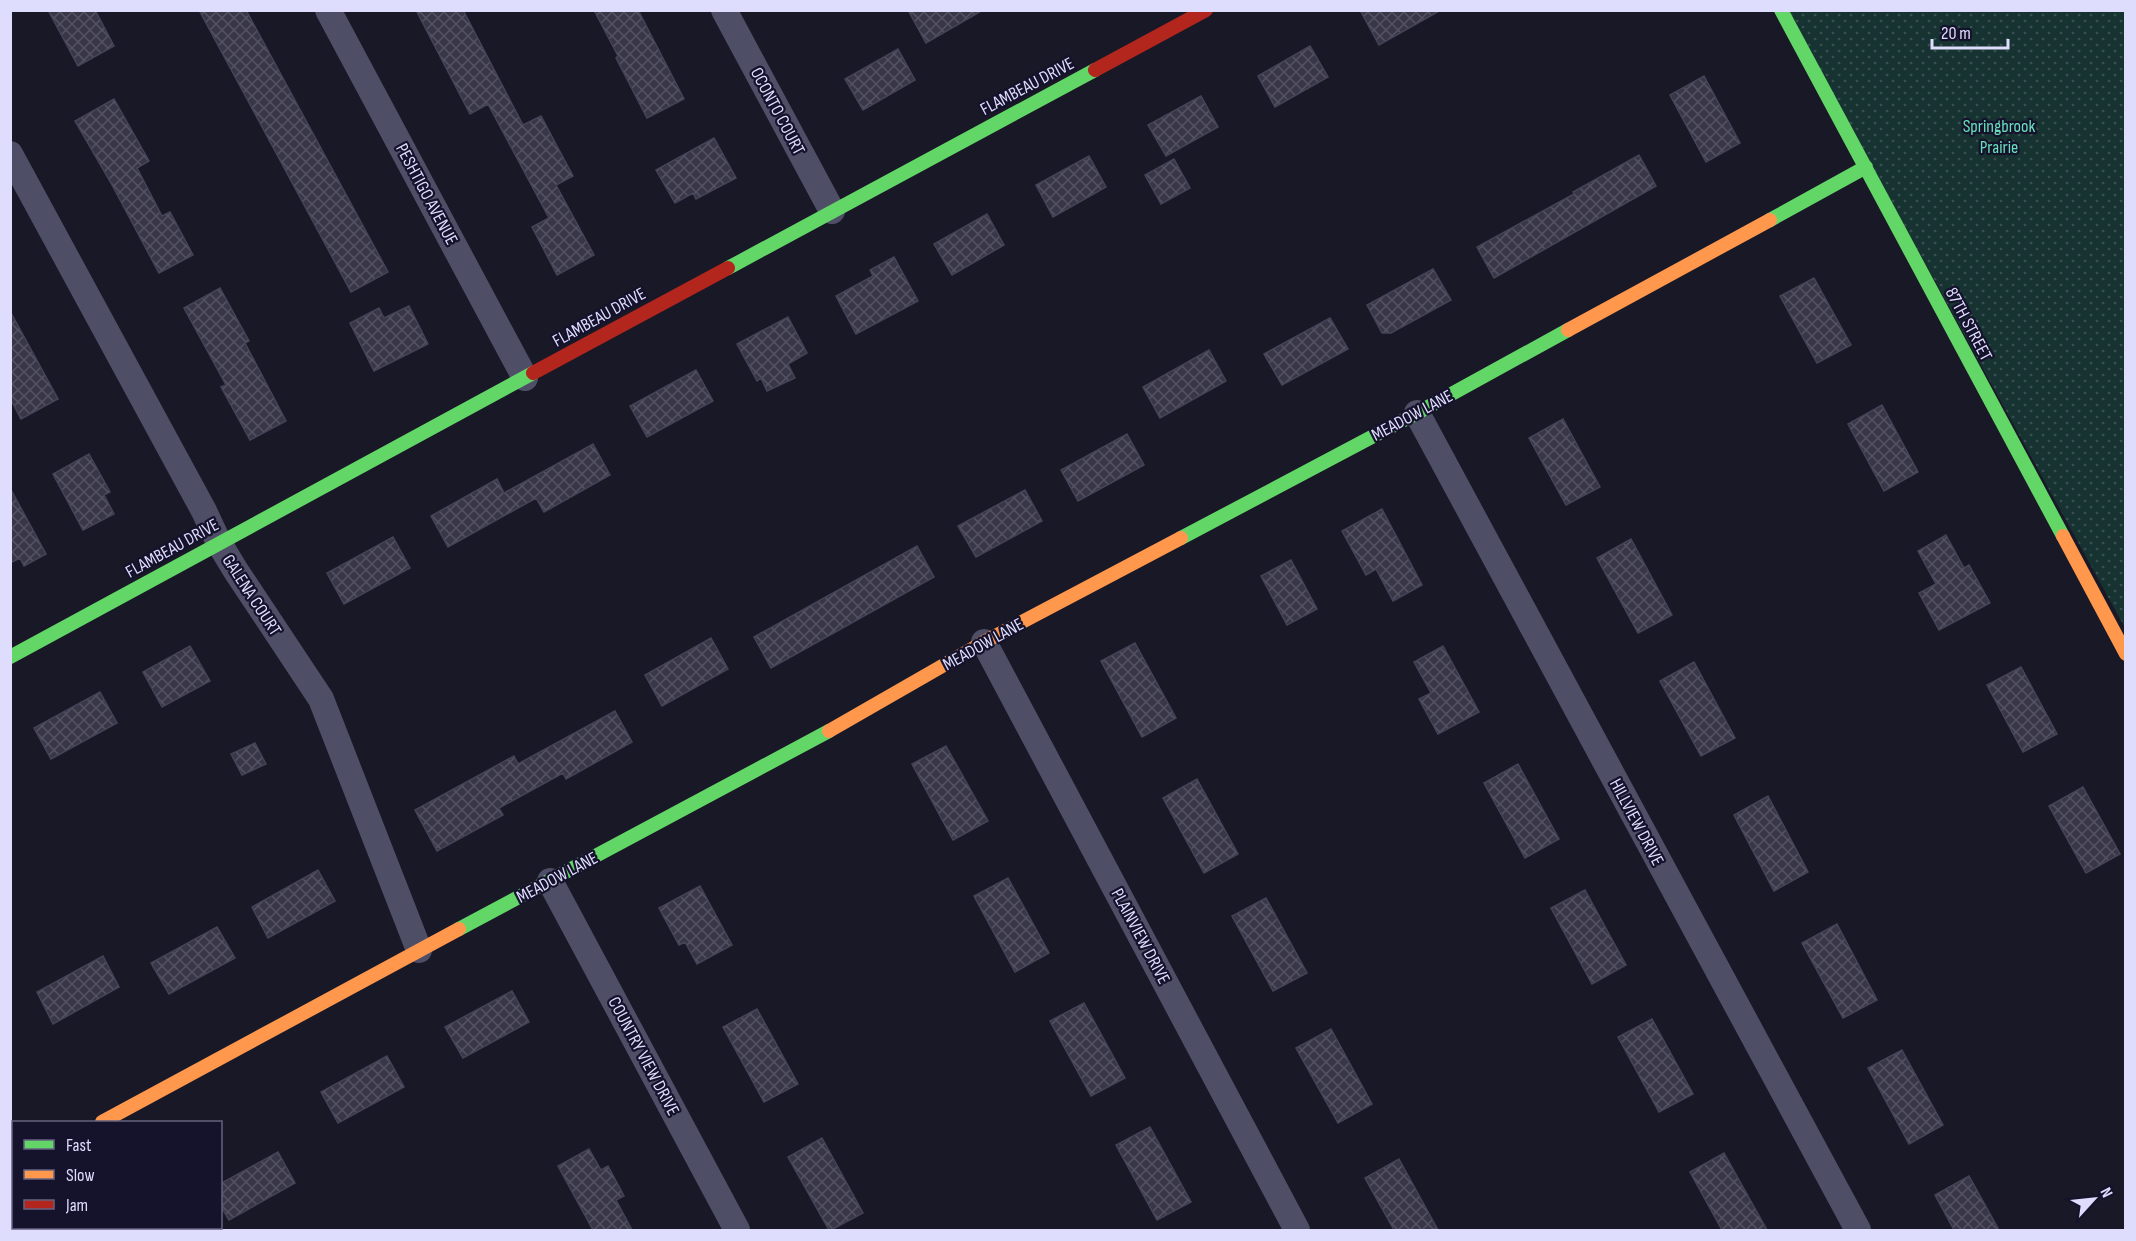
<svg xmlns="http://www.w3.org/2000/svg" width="2136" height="1241" font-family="'Sofia Sans Condensed',sans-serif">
  <defs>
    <pattern id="park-dots" width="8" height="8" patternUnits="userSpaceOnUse" patternTransform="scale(1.5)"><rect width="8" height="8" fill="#163231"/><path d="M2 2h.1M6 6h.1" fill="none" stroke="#374f50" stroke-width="1.8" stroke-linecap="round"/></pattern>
    <pattern id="building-cross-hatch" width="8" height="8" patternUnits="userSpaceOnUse" patternTransform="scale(1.5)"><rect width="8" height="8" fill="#383647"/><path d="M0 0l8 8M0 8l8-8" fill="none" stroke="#545363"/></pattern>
  </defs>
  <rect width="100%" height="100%" fill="#191826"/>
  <path fill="url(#park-dots)" d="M 1787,11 L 2125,11 L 2125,628 Z"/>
  <path fill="url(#building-cross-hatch)" stroke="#464358" stroke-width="1.5" d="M 48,10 L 95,10 L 114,46 L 78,66 Z
    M 199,10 L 246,10 L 388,272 L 351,292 Z
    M 416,10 L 463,10 L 523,125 L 541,116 L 573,176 L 556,185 L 594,255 L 557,275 L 532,227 L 549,218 L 488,104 L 470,114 Z
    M 594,10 L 638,10 L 684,99 L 647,118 L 616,58 L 618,56 Z
    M 908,10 L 983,10 L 926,43 Z
    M 1360,10 L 1441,10 L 1379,45 Z
    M 1310,46 L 1328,77 L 1275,107 L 1258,76 Z
    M 898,49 L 915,80 L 863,110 L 845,79 Z
    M 1704,76 L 1740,143 L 1706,162 L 1670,95 Z
    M 1201,96 L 1218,127 L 1166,156 L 1148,125 Z
    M 114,99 L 149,161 L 137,168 L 162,216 L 170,212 L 193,255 L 159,273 L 111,183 L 75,121 Z
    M 714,138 L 736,178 L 696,199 L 693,193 L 675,203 L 656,170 Z
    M 1639,155 L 1656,186 L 1494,278 L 1477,247 L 1574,194 L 1573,192 Z
    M 1089,156 L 1106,187 L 1053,217 L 1036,185 Z
    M 1174,159 L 1190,188 L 1161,204 L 1145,175 Z
    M 987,214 L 1004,245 L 952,275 L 934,244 Z
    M 894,257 L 918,301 L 856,334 L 836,296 L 873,276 L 870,270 Z
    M 1433,269 L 1451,300 L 1391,333 L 1382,333 L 1367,305 Z
    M 1814,278 L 1851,345 L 1817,363 L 1780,296 Z
    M 220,288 L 249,341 L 245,343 L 286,421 L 250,440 L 221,387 L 226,385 L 184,308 Z
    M 409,306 L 428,344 L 374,371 L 350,323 L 379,308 L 384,318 Z
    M 10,311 L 58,399 L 21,419 L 10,398 Z
    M 788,317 L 807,353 L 788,364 L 795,378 L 767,391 L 761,378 L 757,381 L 737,344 Z
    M 1330,318 L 1348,349 L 1282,385 L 1264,354 Z
    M 1209,350 L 1226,381 L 1160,418 L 1143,387 Z
    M 696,370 L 713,401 L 647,437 L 630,406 Z
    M 1882,405 L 1918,472 L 1884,491 L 1848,424 Z
    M 1563,419 L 1600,487 L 1566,505 L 1529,438 Z
    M 1127,434 L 1144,465 L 1078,501 L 1061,470 Z
    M 593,444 L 610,475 L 544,512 L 536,498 L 448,547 L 431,516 L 497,479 L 504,493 Z
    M 89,454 L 110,492 L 104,495 L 114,514 L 83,530 L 53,474 Z
    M 10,488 L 46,554 L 24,566 L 20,558 L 10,563 Z
    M 1025,490 L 1042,521 L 976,557 L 958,526 Z
    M 1382,509 L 1422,585 L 1393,601 L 1376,569 L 1366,575 L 1342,531 Z
    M 1946,535 L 1964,568 L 1969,565 L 1990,603 L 1939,630 L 1919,593 L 1936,584 L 1918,551 Z
    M 393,537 L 410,568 L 344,604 L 327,573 Z
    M 1631,539 L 1672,615 L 1638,633 L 1597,558 Z
    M 917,546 L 934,577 L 771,668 L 754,637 Z
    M 1291,560 L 1317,609 L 1287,625 L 1261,576 Z
    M 711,638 L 728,669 L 662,706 L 645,675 Z
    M 1135,643 L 1176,718 L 1142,737 L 1101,661 Z
    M 190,646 L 210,681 L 162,707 L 143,672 Z
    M 1443,646 L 1479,712 L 1438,734 L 1419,699 L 1431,693 L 1414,662 Z
    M 1694,662 L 1735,738 L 1701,756 L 1660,681 Z
    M 2021,667 L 2057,734 L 2023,752 L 1987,685 Z
    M 100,692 L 117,723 L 51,759 L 34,728 Z
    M 615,711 L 632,742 L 566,779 L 563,773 L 499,808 L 503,815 L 437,851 L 415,810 L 514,756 L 518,764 Z
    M 255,743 L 266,764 L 242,775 L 231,754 Z
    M 946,746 L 988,821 L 953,840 L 912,764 Z
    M 1518,764 L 1559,839 L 1525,858 L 1484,783 Z
    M 1197,779 L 1238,854 L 1204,873 L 1163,798 Z
    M 2083,787 L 2120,854 L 2086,873 L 2049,806 Z
    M 1768,796 L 1808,872 L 1774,891 L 1734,815 Z
    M 318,870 L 335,901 L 268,938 L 252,907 Z
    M 1008,878 L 1049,953 L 1015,972 L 974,896 Z
    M 700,886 L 732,945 L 697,964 L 685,942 L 679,945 L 659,908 Z
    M 1585,890 L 1626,965 L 1592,984 L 1551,908 Z
    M 1266,898 L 1307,973 L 1273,991 L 1232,916 Z
    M 1837,924 L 1877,1000 L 1843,1018 L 1802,943 Z
    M 217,927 L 235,958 L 169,994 L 151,963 Z
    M 103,956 L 119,987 L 53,1024 L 37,992 Z
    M 512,991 L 529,1022 L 463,1058 L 445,1027 Z
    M 1084,1003 L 1125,1078 L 1091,1096 L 1050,1021 Z
    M 757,1009 L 798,1084 L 764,1102 L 723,1027 Z
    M 1652,1019 L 1693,1094 L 1659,1112 L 1618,1037 Z
    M 1331,1029 L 1372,1104 L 1338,1123 L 1296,1048 Z
    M 1902,1050 L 1943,1125 L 1909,1144 L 1868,1068 Z
    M 387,1056 L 404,1087 L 338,1123 L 321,1092 Z
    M 1150,1127 L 1191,1202 L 1157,1220 L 1116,1145 Z
    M 822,1138 L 863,1213 L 831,1230 L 829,1230 L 788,1157 Z
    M 589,1149 L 601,1170 L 608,1166 L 624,1196 L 616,1200 L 632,1230 L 593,1230 L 558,1166 Z
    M 278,1152 L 295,1183 L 229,1220 L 220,1205 L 220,1184 Z
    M 1724,1153 L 1767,1230 L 1722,1230 L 1690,1172 Z
    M 1399,1159 L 1438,1230 L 1394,1230 L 1365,1178 Z
    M 1969,1176 L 1999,1230 L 1954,1230 L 1935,1195 Z"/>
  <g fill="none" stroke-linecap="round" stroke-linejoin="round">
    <path stroke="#4e4e66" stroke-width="26" d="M 328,10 L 525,378
      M 724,10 L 832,211
      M 10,154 L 204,511 L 219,543 L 236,571 L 321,699 L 419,950
      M 1417,413 L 1858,1230
      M 984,642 L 1297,1230
      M 550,881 L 737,1230
      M 10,1172 L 14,1171"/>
    <path stroke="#63d668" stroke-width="14" d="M 1781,10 L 2063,536
      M 1770,220 L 1866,167
      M 728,268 L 1095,70
      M 1181,538 L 1417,413 L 1568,330
      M 10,657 L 533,373
      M 459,929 L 829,731"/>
    <path stroke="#ff974d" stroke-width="14" d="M 1568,330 L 1770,220
      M 2063,536 L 2126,654
      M 829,731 L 984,642 L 1181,538
      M 102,1122 L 459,929"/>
    <path stroke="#b3261e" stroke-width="14" d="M 1095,70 L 1206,10
      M 533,373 L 728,268"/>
  </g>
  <g text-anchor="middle" stroke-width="4.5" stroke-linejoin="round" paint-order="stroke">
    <g font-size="18" fill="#dfddfe" stroke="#15122c">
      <text transform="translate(1027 86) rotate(-28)" y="6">FLAMBEAU DRIVE</text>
      <text transform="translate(778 111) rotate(62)" y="6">OCONTO COURT</text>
      <text transform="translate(427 194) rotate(62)" y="6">PESHTIGO AVENUE</text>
      <text transform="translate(599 317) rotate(-29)" y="6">FLAMBEAU DRIVE</text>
      <text transform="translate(1969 324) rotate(62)" y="6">87TH STREET</text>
      <text transform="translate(1412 415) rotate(-28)" y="6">MEADOW LANE</text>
      <text transform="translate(172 548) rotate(-29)" y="6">FLAMBEAU DRIVE</text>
      <text transform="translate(252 595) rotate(57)" y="6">GALENA COURT</text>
      <text transform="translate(983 644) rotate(-29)" y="6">MEADOW LANE</text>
      <text transform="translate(1637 822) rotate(62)" y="6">HILLVIEW DRIVE</text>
      <text transform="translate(557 877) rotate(-28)" y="6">MEADOW LANE</text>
      <text transform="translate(1141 936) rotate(62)" y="6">PLAINVIEW DRIVE</text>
      <text transform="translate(644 1056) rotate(62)" y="6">COUNTRY VIEW DRIVE</text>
    </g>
    <g font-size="18" fill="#68e0bb" stroke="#15122c">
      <text x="1999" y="132">Springbrook<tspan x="1999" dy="21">Prairie</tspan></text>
    </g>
  </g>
  <rect width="2136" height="1241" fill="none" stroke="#dfddfe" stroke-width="24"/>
  <rect x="12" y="1121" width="210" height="108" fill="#15122c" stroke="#666380" stroke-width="1.5"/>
  <rect x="24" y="1140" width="30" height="9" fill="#63d668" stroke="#666380" stroke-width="1.5"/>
  <text x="66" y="1151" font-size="18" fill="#dfddfe">Fast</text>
  <rect x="24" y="1170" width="30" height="9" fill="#ff974d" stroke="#666380" stroke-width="1.5"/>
  <text x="66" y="1181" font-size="18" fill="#dfddfe">Slow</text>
  <rect x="24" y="1200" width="30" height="9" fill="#b3261e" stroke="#666380" stroke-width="1.5"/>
  <text x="66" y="1211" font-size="18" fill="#dfddfe">Jam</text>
  <g transform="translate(2094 1199) rotate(63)" stroke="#15122c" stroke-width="4.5" paint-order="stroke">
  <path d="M0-4.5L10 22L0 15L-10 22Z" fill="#dfddfe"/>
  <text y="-9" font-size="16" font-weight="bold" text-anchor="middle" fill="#dfddfe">N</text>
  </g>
  <path d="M1932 39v9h76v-9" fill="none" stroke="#dfddfe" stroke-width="3"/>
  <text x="1941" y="39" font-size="18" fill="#dfddfe" stroke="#15122c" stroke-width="4.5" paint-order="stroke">20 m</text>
</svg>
